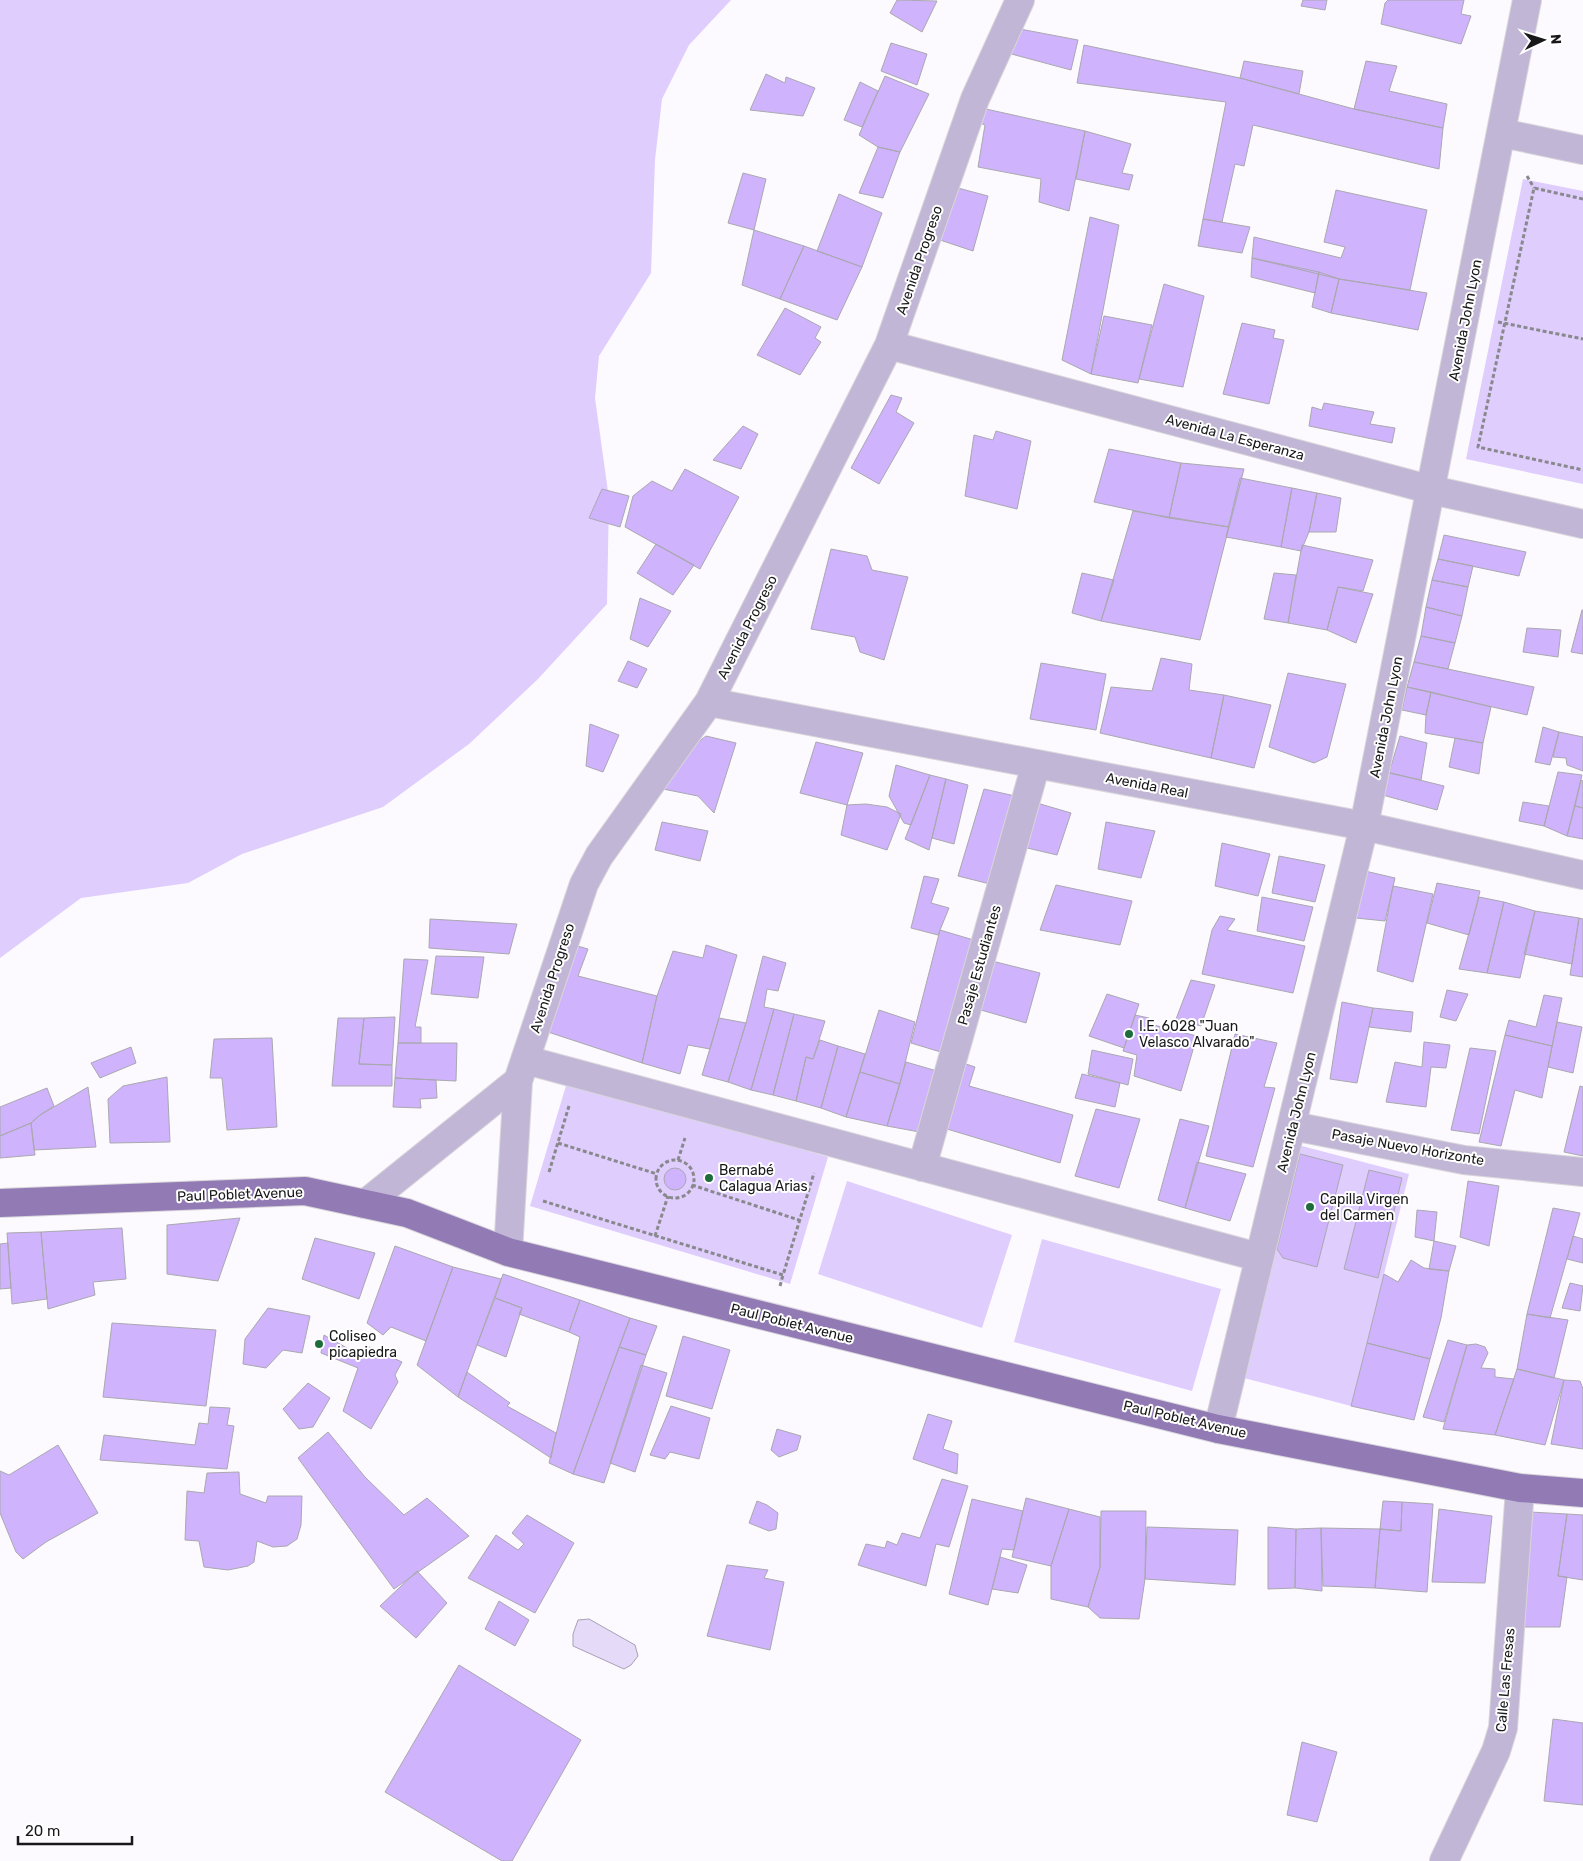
<svg xmlns="http://www.w3.org/2000/svg" width="1583" height="1861" font-family="Rubik,sans-serif">
  <rect width="100%" height="100%" fill="#fcfaff"/>
  <path fill="#dfcdfe" d="M 0,0 L 731,0 L 689,45 L 662,99 L 655,160 L 651,273 L 599,356 L 595,398 L 609,499 L 607,604 L 538,679 L 469,744 L 383,807 L 242,854 L 188,883 L 81,898 L 0,958 Z
    M 1523,179 L 1583,191 L 1583,484 L 1466,459 Z
    M 568,1079 L 828,1157 L 790,1284 L 530,1206 Z
    M 1298,1145 L 1409,1174 L 1351,1406 L 1240,1377 Z
    M 847,1181 L 1012,1235 L 982,1328 L 818,1274 Z
    M 1042,1239 L 1221,1289 L 1192,1391 L 1014,1342 Z"/>
  <path fill="#e5daf8" stroke="#a8a0b5" d="M 589,1619 L 635,1645 L 638,1656 L 631,1665 L 624,1669 L 573,1646 L 573,1634 L 578,1620 Z"/>
  <path fill="#cfb3fc" stroke="#aaa8af" d="M 897,0 L 937,1 L 922,32 L 890,13 Z
    M 1303,0 L 1327,0 L 1325,10 L 1301,6 Z
    M 1388,0 L 1464,0 L 1461,14 L 1471,16 L 1461,44 L 1381,24 L 1385,3 Z
    M 1020,29 L 1078,40 L 1071,70 L 1004,52 Z
    M 891,43 L 927,54 L 917,85 L 881,71 Z
    M 1084,45 L 1240,78 L 1354,109 L 1443,128 L 1439,169 L 1253,125 L 1244,166 L 1235,164 L 1222,222 L 1203,219 L 1226,102 L 1077,83 Z
    M 1244,61 L 1303,71 L 1299,94 L 1240,78 Z
    M 1366,61 L 1397,66 L 1389,91 L 1447,104 L 1443,128 L 1354,109 Z
    M 766,74 L 785,83 L 786,77 L 815,88 L 803,116 L 750,110 Z
    M 885,76 L 929,94 L 900,152 L 878,147 L 859,135 Z
    M 860,82 L 878,91 L 862,127 L 844,120 Z
    M 977,107 L 1085,131 L 1069,211 L 1039,202 L 1041,179 L 978,167 L 985,125 L 975,121 Z
    M 1085,131 L 1131,144 L 1122,173 L 1133,175 L 1129,190 L 1076,179 Z
    M 878,147 L 900,152 L 883,198 L 859,193 Z
    M 743,173 L 766,179 L 754,230 L 728,223 Z
    M 958,188 L 988,196 L 973,251 L 940,240 Z
    M 1336,190 L 1427,210 L 1410,290 L 1339,279 L 1252,258 L 1254,237 L 1341,258 L 1345,247 L 1324,242 Z
    M 839,194 L 882,213 L 862,267 L 817,251 Z
    M 1090,217 L 1119,225 L 1091,374 L 1062,360 Z
    M 1203,219 L 1250,227 L 1242,253 L 1198,246 Z
    M 754,230 L 804,246 L 780,299 L 742,285 Z
    M 804,246 L 862,267 L 837,320 L 780,299 Z
    M 1252,258 L 1319,272 L 1315,293 L 1251,277 Z
    M 1319,272 L 1339,279 L 1331,313 L 1312,307 Z
    M 1339,279 L 1427,293 L 1418,330 L 1331,313 Z
    M 1164,284 L 1204,296 L 1183,387 L 1139,379 Z
    M 785,308 L 821,327 L 815,338 L 821,342 L 800,375 L 757,355 Z
    M 1104,316 L 1152,325 L 1138,383 L 1091,374 Z
    M 1242,323 L 1275,330 L 1273,338 L 1284,340 L 1269,404 L 1223,394 Z
    M 891,395 L 902,398 L 896,412 L 914,423 L 879,484 L 851,468 Z
    M 1324,403 L 1374,412 L 1370,424 L 1395,428 L 1392,443 L 1309,426 L 1312,407 L 1322,410 Z
    M 743,426 L 758,434 L 741,469 L 713,460 Z
    M 996,431 L 1031,441 L 1017,509 L 965,496 L 974,435 L 993,440 Z
    M 1109,449 L 1181,463 L 1169,518 L 1094,502 Z
    M 1181,463 L 1244,469 L 1229,527 L 1169,518 Z
    M 685,469 L 739,497 L 700,569 L 625,527 L 633,496 L 652,481 L 672,491 Z
    M 1240,478 L 1292,488 L 1281,547 L 1226,537 Z
    M 1292,488 L 1317,493 L 1309,532 L 1301,551 L 1281,547 Z
    M 602,489 L 629,496 L 620,527 L 589,518 Z
    M 1317,493 L 1341,498 L 1336,532 L 1309,532 Z
    M 1133,511 L 1229,527 L 1200,640 L 1101,621 Z
    M 1444,535 L 1526,552 L 1519,576 L 1438,559 Z
    M 656,544 L 694,565 L 673,595 L 637,573 Z
    M 1302,545 L 1373,560 L 1363,591 L 1338,587 L 1327,630 L 1288,623 Z
    M 831,549 L 867,556 L 872,570 L 908,577 L 884,660 L 860,652 L 855,637 L 811,629 Z
    M 1438,559 L 1473,566 L 1468,587 L 1432,580 Z
    M 1082,573 L 1114,580 L 1101,621 L 1072,613 Z
    M 1274,573 L 1296,575 L 1288,623 L 1264,619 Z
    M 1432,580 L 1468,587 L 1462,616 L 1426,607 Z
    M 1338,587 L 1373,594 L 1356,643 L 1327,630 Z
    M 640,598 L 671,611 L 648,647 L 630,639 Z
    M 1426,607 L 1462,616 L 1455,643 L 1421,636 Z
    M 1582,610 L 1583,610 L 1583,654 L 1571,652 Z
    M 1527,628 L 1561,630 L 1558,657 L 1523,652 Z
    M 1421,636 L 1455,643 L 1448,669 L 1414,662 Z
    M 1161,658 L 1192,664 L 1189,690 L 1224,695 L 1211,758 L 1100,733 L 1111,687 L 1152,691 Z
    M 628,661 L 647,669 L 637,688 L 618,681 Z
    M 1414,662 L 1534,687 L 1527,715 L 1407,687 Z
    M 1041,663 L 1106,674 L 1096,730 L 1030,719 Z
    M 1288,673 L 1346,684 L 1327,757 L 1314,763 L 1269,747 Z
    M 1407,687 L 1431,692 L 1426,715 L 1402,710 Z
    M 1431,692 L 1491,707 L 1483,743 L 1425,733 L 1426,715 Z
    M 1224,695 L 1271,705 L 1254,768 L 1211,758 Z
    M 590,724 L 619,735 L 603,772 L 586,766 Z
    M 1543,727 L 1559,732 L 1550,765 L 1535,762 Z
    M 1559,732 L 1583,737 L 1583,771 L 1567,765 L 1566,758 L 1553,757 Z
    M 706,736 L 736,743 L 714,813 L 698,796 L 663,789 L 685,752 Z
    M 1400,736 L 1427,743 L 1421,780 L 1389,773 Z
    M 1455,738 L 1483,743 L 1479,774 L 1449,767 Z
    M 816,742 L 863,753 L 847,805 L 800,793 Z
    M 896,765 L 930,775 L 911,825 L 904,823 L 889,796 Z
    M 1383,771 L 1444,786 L 1437,810 L 1379,794 Z
    M 1558,772 L 1582,775 L 1567,836 L 1544,826 Z
    M 930,775 L 946,779 L 929,850 L 905,839 Z
    M 946,779 L 968,785 L 954,844 L 932,838 Z
    M 1581,780 L 1583,781 L 1583,808 L 1575,806 Z
    M 984,789 L 1015,796 L 990,884 L 958,876 Z
    M 1523,802 L 1549,806 L 1544,826 L 1519,821 Z
    M 1037,803 L 1071,813 L 1057,855 L 1023,847 Z
    M 866,804 L 887,807 L 901,814 L 887,850 L 841,835 L 847,805 Z
    M 1575,806 L 1583,808 L 1583,839 L 1567,836 Z
    M 662,822 L 708,831 L 700,861 L 655,850 Z
    M 1106,822 L 1155,831 L 1141,878 L 1098,869 Z
    M 1222,843 L 1270,854 L 1258,896 L 1215,886 Z
    M 1279,856 L 1325,865 L 1315,902 L 1272,893 Z
    M 1365,871 L 1395,878 L 1385,921 L 1356,918 Z
    M 924,876 L 939,879 L 931,903 L 949,908 L 938,935 L 911,928 Z
    M 1437,883 L 1480,891 L 1469,935 L 1427,923 Z
    M 1056,885 L 1132,901 L 1120,945 L 1040,930 Z
    M 1393,886 L 1433,894 L 1413,982 L 1377,971 Z
    M 1262,897 L 1313,907 L 1304,941 L 1257,931 Z
    M 1479,897 L 1504,902 L 1487,973 L 1459,969 Z
    M 1504,902 L 1535,911 L 1520,978 L 1487,973 Z
    M 1535,911 L 1579,918 L 1572,964 L 1524,954 Z
    M 1220,916 L 1235,919 L 1227,930 L 1305,946 L 1293,993 L 1202,974 L 1212,930 Z
    M 1579,918 L 1583,919 L 1583,977 L 1570,975 Z
    M 430,919 L 517,924 L 509,954 L 429,948 Z
    M 940,930 L 977,941 L 944,1053 L 911,1043 Z
    M 574,945 L 588,949 L 578,976 L 657,996 L 642,1063 L 542,1030 Z
    M 706,945 L 737,955 L 710,1049 L 688,1045 L 680,1074 L 642,1063 L 657,996 L 673,951 L 703,958 Z
    M 436,956 L 484,957 L 478,998 L 431,994 Z
    M 763,956 L 786,963 L 778,991 L 767,989 L 764,1007 L 774,1009 L 751,1090 L 728,1082 L 746,1023 Z
    M 404,959 L 428,960 L 415,1027 L 421,1027 L 421,1043 L 398,1043 Z
    M 988,960 L 1040,973 L 1026,1023 L 974,1008 Z
    M 1191,980 L 1215,985 L 1201,1026 L 1176,1019 Z
    M 1447,990 L 1468,994 L 1456,1021 L 1440,1017 Z
    M 1107,994 L 1139,1004 L 1124,1048 L 1089,1036 Z
    M 1544,995 L 1562,998 L 1552,1046 L 1505,1035 L 1509,1020 L 1536,1027 Z
    M 1342,1002 L 1373,1008 L 1357,1083 L 1330,1079 Z
    M 1373,1008 L 1413,1012 L 1411,1032 L 1369,1027 Z
    M 774,1009 L 794,1014 L 773,1095 L 751,1090 Z
    M 879,1010 L 915,1022 L 900,1084 L 860,1072 Z
    M 794,1014 L 825,1021 L 813,1059 L 806,1057 L 796,1101 L 773,1095 Z
    M 1135,1015 L 1149,1018 L 1150,1024 L 1197,1036 L 1181,1091 L 1134,1076 L 1137,1055 L 1123,1051 Z
    M 395,1017 L 392,1065 L 359,1064 L 364,1018 Z
    M 338,1018 L 364,1018 L 359,1064 L 392,1065 L 392,1086 L 332,1086 Z
    M 719,1018 L 746,1023 L 728,1082 L 702,1075 Z
    M 1557,1022 L 1582,1027 L 1573,1073 L 1548,1067 Z
    M 1235,1034 L 1277,1043 L 1264,1087 L 1275,1088 L 1253,1167 L 1206,1156 Z
    M 1505,1035 L 1552,1046 L 1542,1098 L 1515,1090 L 1501,1146 L 1479,1142 Z
    M 272,1038 L 277,1127 L 227,1130 L 222,1078 L 210,1078 L 214,1039 Z
    M 820,1040 L 838,1046 L 821,1108 L 796,1101 L 806,1057 L 813,1059 Z
    M 1424,1042 L 1450,1045 L 1446,1068 L 1431,1067 L 1426,1107 L 1386,1102 L 1395,1062 L 1422,1067 Z
    M 398,1043 L 457,1043 L 456,1081 L 395,1078 Z
    M 838,1046 L 865,1054 L 846,1117 L 821,1108 Z
    M 131,1047 L 136,1063 L 100,1078 L 91,1063 Z
    M 1470,1048 L 1496,1051 L 1479,1134 L 1451,1130 Z
    M 1092,1050 L 1133,1059 L 1128,1085 L 1088,1074 Z
    M 957,1061 L 975,1067 L 969,1086 L 1073,1115 L 1060,1163 L 937,1126 Z
    M 906,1062 L 937,1071 L 925,1133 L 887,1126 Z
    M 860,1072 L 900,1084 L 887,1126 L 846,1117 Z
    M 1082,1074 L 1120,1083 L 1115,1107 L 1075,1098 Z
    M 167,1077 L 170,1142 L 110,1143 L 108,1099 L 123,1086 Z
    M 395,1078 L 436,1080 L 437,1098 L 420,1099 L 421,1108 L 393,1107 Z
    M 1580,1086 L 1583,1087 L 1583,1156 L 1564,1152 Z
    M 88,1087 L 96,1147 L 34,1150 L 31,1123 L 40,1115 Z
    M 47,1088 L 54,1106 L 40,1115 L 31,1123 L 0,1136 L 0,1107 Z
    M 1096,1109 L 1140,1119 L 1119,1188 L 1075,1176 Z
    M 1180,1119 L 1209,1126 L 1185,1208 L 1158,1200 Z
    M 31,1123 L 35,1155 L 0,1158 L 0,1136 Z
    M 1300,1154 L 1343,1165 L 1317,1267 L 1283,1258 L 1277,1249 Z
    M 1197,1162 L 1246,1174 L 1230,1221 L 1185,1208 Z
    M664 1179a11 11 0 1 1 22 0a11 11 0 1 1-22 0Z
    M 1369,1170 L 1402,1178 L 1378,1278 L 1344,1269 Z
    M 1468,1181 L 1499,1186 L 1489,1246 L 1460,1237 Z
    M 1553,1208 L 1580,1213 L 1550,1318 L 1527,1314 Z
    M 1417,1210 L 1437,1212 L 1434,1241 L 1415,1237 Z
    M 240,1218 L 218,1281 L 167,1274 L 167,1225 Z
    M 122,1228 L 126,1279 L 93,1282 L 95,1295 L 48,1309 L 41,1232 Z
    M 41,1232 L 47,1299 L 12,1304 L 7,1233 Z
    M 1573,1236 L 1583,1239 L 1583,1263 L 1567,1259 Z
    M 315,1238 L 375,1253 L 359,1299 L 302,1279 Z
    M 1434,1241 L 1456,1246 L 1449,1271 L 1429,1269 Z
    M 8,1243 L 11,1288 L 0,1289 L 0,1244 Z
    M 395,1246 L 453,1267 L 426,1341 L 391,1327 L 383,1335 L 367,1323 Z
    M 1411,1260 L 1424,1268 L 1449,1271 L 1441,1318 L 1430,1359 L 1367,1343 L 1384,1274 L 1398,1282 Z
    M 453,1267 L 501,1279 L 458,1397 L 417,1365 Z
    M 503,1274 L 580,1300 L 569,1332 L 519,1314 L 522,1308 L 495,1298 Z
    M 1570,1283 L 1583,1286 L 1580,1311 L 1562,1308 Z
    M 495,1298 L 522,1308 L 506,1357 L 477,1345 Z
    M 580,1300 L 630,1318 L 573,1474 L 549,1463 L 580,1337 L 569,1332 Z
    M 268,1308 L 310,1316 L 302,1353 L 283,1350 L 266,1368 L 243,1364 L 245,1339 Z
    M 1527,1314 L 1568,1320 L 1554,1378 L 1517,1369 Z
    M 630,1318 L 657,1326 L 646,1355 L 619,1347 Z
    M 112,1323 L 216,1330 L 206,1406 L 103,1397 Z
    M 324,1335 L 361,1356 L 367,1346 L 402,1362 L 395,1375 L 398,1382 L 371,1429 L 343,1411 L 358,1368 L 321,1353 Z
    M 683,1336 L 730,1350 L 712,1409 L 666,1396 Z
    M 1448,1340 L 1467,1345 L 1444,1422 L 1423,1417 Z
    M 1367,1343 L 1430,1359 L 1414,1420 L 1351,1406 Z
    M 1476,1344 L 1485,1347 L 1488,1353 L 1481,1368 L 1495,1369 L 1495,1377 L 1514,1379 L 1495,1435 L 1443,1429 L 1467,1345 Z
    M 619,1347 L 646,1355 L 604,1483 L 573,1474 Z
    M 641,1365 L 667,1373 L 635,1472 L 610,1463 Z
    M 1517,1369 L 1564,1380 L 1545,1445 L 1495,1435 Z
    M 467,1372 L 510,1403 L 507,1406 L 556,1433 L 551,1458 L 458,1397 Z
    M 1564,1380 L 1580,1381 L 1583,1389 L 1583,1449 L 1551,1444 Z
    M 308,1383 L 330,1398 L 313,1427 L 299,1429 L 283,1409 Z
    M 671,1406 L 710,1418 L 699,1459 L 670,1452 L 665,1459 L 650,1455 Z
    M 210,1407 L 230,1408 L 227,1425 L 234,1426 L 227,1469 L 100,1460 L 104,1435 L 195,1445 L 199,1423 L 208,1424 Z
    M 928,1414 L 952,1421 L 943,1449 L 958,1454 L 957,1474 L 913,1459 Z
    M 777,1429 L 801,1436 L 797,1450 L 779,1457 L 771,1450 Z
    M 328,1432 L 365,1477 L 404,1515 L 427,1498 L 469,1536 L 394,1589 L 298,1458 Z
    M 58,1445 L 98,1513 L 46,1542 L 23,1559 L 16,1552 L 0,1513 L 0,1471 L 9,1475 Z
    M 239,1472 L 240,1494 L 266,1503 L 268,1496 L 302,1496 L 301,1525 L 297,1539 L 287,1546 L 273,1547 L 257,1541 L 254,1562 L 248,1566 L 228,1570 L 204,1567 L 199,1541 L 185,1540 L 187,1491 L 204,1493 L 207,1473 Z
    M 942,1479 L 968,1486 L 949,1547 L 936,1544 L 926,1586 L 858,1565 L 866,1544 L 885,1548 L 887,1541 L 897,1545 L 902,1533 L 920,1538 Z
    M 1026,1498 L 1069,1509 L 1051,1566 L 1012,1557 Z
    M 972,1499 L 1023,1511 L 1014,1550 L 1002,1549 L 988,1605 L 949,1594 Z
    M 757,1501 L 767,1505 L 778,1513 L 776,1529 L 769,1531 L 749,1523 Z
    M 1383,1501 L 1402,1502 L 1401,1531 L 1380,1529 Z
    M 1402,1502 L 1433,1504 L 1427,1592 L 1375,1588 L 1380,1529 L 1401,1531 Z
    M 1069,1509 L 1100,1517 L 1100,1567 L 1088,1607 L 1051,1599 L 1051,1566 Z
    M 1439,1509 L 1492,1516 L 1485,1583 L 1432,1582 Z
    M 1101,1511 L 1146,1511 L 1145,1579 L 1139,1619 L 1100,1618 L 1088,1607 L 1100,1567 Z
    M 1530,1512 L 1567,1514 L 1558,1576 L 1567,1577 L 1560,1627 L 1521,1627 Z
    M 1567,1514 L 1583,1515 L 1583,1580 L 1558,1576 Z
    M 527,1515 L 574,1543 L 535,1613 L 468,1578 L 496,1535 L 518,1550 L 524,1544 L 512,1533 Z
    M 1147,1527 L 1238,1530 L 1235,1585 L 1145,1579 Z
    M 1268,1527 L 1296,1529 L 1295,1588 L 1268,1589 Z
    M 1321,1528 L 1380,1529 L 1375,1588 L 1323,1586 Z
    M 1321,1528 L 1322,1591 L 1295,1588 L 1296,1529 Z
    M 1000,1557 L 1027,1565 L 1018,1593 L 992,1589 Z
    M 727,1565 L 768,1570 L 764,1578 L 784,1582 L 770,1650 L 707,1636 Z
    M 417,1571 L 447,1603 L 416,1638 L 380,1606 Z
    M 499,1601 L 529,1620 L 515,1646 L 485,1629 Z
    M 459,1665 L 581,1740 L 512,1861 L 502,1861 L 385,1792 Z
    M 1553,1719 L 1583,1723 L 1583,1805 L 1544,1801 Z
    M 1302,1742 L 1337,1752 L 1317,1822 L 1287,1815 Z"/>
  <g fill="none" stroke-linecap="round" stroke-linejoin="round">
    <g stroke="#d8d6da" stroke-width="30">
      <path id="minor" d="M 1502,133 L 1583,150
        M 889,345 L 1432,490 L 1583,524
        M 709,702 L 1364,826 L 1583,875
        M 526,1060 L 1258,1257
        M 1293,1126 L 1464,1160 L 1583,1172
        M 922,1167 L 1036,764
        M 365,1204 L 518,1081
        M 508,1252 L 518,1081 L 584,884 L 599,856 L 709,702 L 889,345 L 975,99 L 1020,0
        M 1218,1429 L 1364,826 L 1527,0
        M 1444,1861 L 1496,1751 L 1503,1728 L 1520,1488"/>
    </g>
    <g stroke="#d8d6da" stroke-width="30">
      <path id="major" d="M 0,1203 L 305,1191 L 407,1213 L 508,1252 L 1218,1429 L 1520,1488 L 1583,1493"/>
    </g>
    <path stroke="#89888c" stroke-width="3" stroke-dasharray="4 2.5" stroke-linecap="butt" d="M 1527,176 L 1534,188
      M 1583,199 L 1534,188 L 1478,447 L 1583,470
      M 1498,322 L 1583,339
      M 558,1143 L 657,1174
      M 678,1160 L 685,1138
      M656 1179a19 19 0 1 1 38 0a19 19 0 1 1-38 0Z
      M 549,1172 L 569,1106
      M 692,1185 L 799,1220
      M 543,1201 L 783,1275 L 814,1173
      M 655,1236 L 668,1196
      M 780,1286 L 783,1275"/>
    <use href="#minor" stroke="#c2b6d6" stroke-width="28"/>
    <use href="#major" stroke="#927ab5" stroke-width="28"/>
  </g>
  <g fill="#1e6c3c" stroke="#fff" stroke-width="2">
    <circle cx="1129" cy="1034" r="5"/>
    <circle cx="709" cy="1178" r="5"/>
    <circle cx="1310" cy="1207" r="5"/>
    <circle cx="319" cy="1344" r="5"/>
  </g>
  <g text-anchor="middle" stroke-width="4" stroke-linejoin="round" paint-order="stroke">
    <g font-size="14" fill="#18171a" stroke="#fff">
      <text transform="translate(919 260) rotate(-71)" y="5">Avenida Progreso</text>
      <text transform="translate(1465 320) rotate(-79)" y="5">Avenida John Lyon</text>
      <text transform="translate(1235 437) rotate(15)" y="5">Avenida La Esperanza</text>
      <text transform="translate(747 627) rotate(-63)" y="5">Avenida Progreso</text>
      <text transform="translate(1386 717) rotate(-79)" y="5">Avenida John Lyon</text>
      <text transform="translate(1147 785) rotate(11)" y="5">Avenida Real</text>
      <text transform="translate(979 965) rotate(-74)" y="5">Pasaje Estudiantes</text>
      <text transform="translate(552 978) rotate(-72)" y="5">Avenida Progreso</text>
      <text transform="translate(1296 1112) rotate(-76)" y="5">Avenida John Lyon</text>
      <text transform="translate(1408 1147) rotate(10)" y="5">Pasaje Nuevo Horizonte</text>
      <text transform="translate(240 1194) rotate(-2)" y="5">Paul Poblet Avenue</text>
      <text transform="translate(792 1323) rotate(14)" y="5">Paul Poblet Avenue</text>
      <text transform="translate(1185 1419) rotate(13)" y="5">Paul Poblet Avenue</text>
      <text transform="translate(1505 1680) rotate(-85)" y="5">Calle Las Fresas</text>
    </g>
    <g font-size="14" fill="#18171a" stroke="#fff" text-anchor="start">
      <text x="1139" y="1031">I.E. 6028 "Juan<tspan x="1139" dy="16">Velasco Alvarado"</tspan></text>
      <text x="719" y="1175">Bernabé<tspan x="719" dy="16">Calagua Arias</tspan></text>
      <text x="1320" y="1204">Capilla Virgen<tspan x="1320" dy="16">del Carmen</tspan></text>
      <text x="329" y="1341">Coliseo<tspan x="329" dy="16">picapiedra</tspan></text>
    </g>
  </g>
  <g transform="translate(1543 40) rotate(86)" stroke="#ffffff" stroke-width="4" paint-order="stroke">
  <path d="M0-4L9 19L0 12L-9 19Z" fill="#18171a"/>
  <text y="-8" font-size="14" font-weight="bold" text-anchor="middle" fill="#18171a">N</text>
  </g>
  <path d="M18 1836v8h114v-8" fill="none" stroke="#18171a" stroke-width="2.5"/>
  <text x="25" y="1836" font-size="15" fill="#18171a" stroke="#ffffff" stroke-width="4" paint-order="stroke">20 m</text>
</svg>
